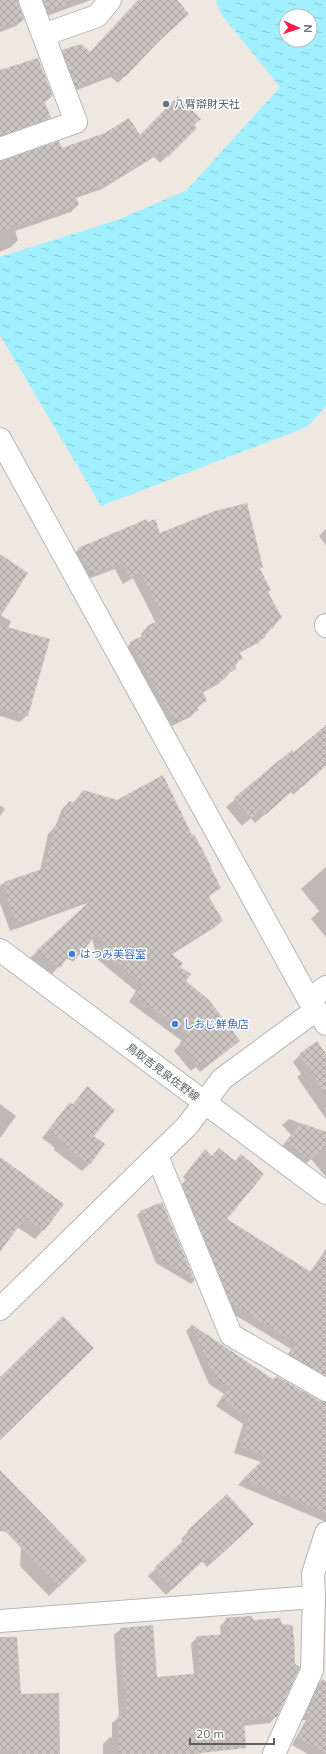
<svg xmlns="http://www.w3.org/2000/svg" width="326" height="1754" font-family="Mulish,'Noto Sans JP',sans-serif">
  <defs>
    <pattern id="water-ripples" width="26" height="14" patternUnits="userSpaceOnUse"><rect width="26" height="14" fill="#a0f0ff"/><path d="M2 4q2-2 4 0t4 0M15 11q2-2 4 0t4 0" fill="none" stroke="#85c6d2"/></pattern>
    <pattern id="building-cross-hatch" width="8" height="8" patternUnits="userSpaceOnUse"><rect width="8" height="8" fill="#cbc4c0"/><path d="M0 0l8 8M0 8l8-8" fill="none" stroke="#a8a3a0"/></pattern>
  </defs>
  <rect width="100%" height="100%" fill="#eee8e1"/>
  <path fill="url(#water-ripples)" fill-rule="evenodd" d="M 216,0 L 326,0 L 326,406 L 307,427 L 101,506 L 0,335 L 0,257 L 120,219 L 187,190 L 280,87 L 221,14 ZM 286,16 L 310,16 L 310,40 L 286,40 Z"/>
  <path fill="#0003" d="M 0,0 L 17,0 L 23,20 L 16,26 L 0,32 Z
    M 33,0 L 91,0 L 41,18 Z
    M 139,0 L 175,0 L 154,45 L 118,83 L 111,77 L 69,93 L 56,58 L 63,51 L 90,53 Z
    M 0,71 L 52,96 L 44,103 L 50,117 L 43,124 L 0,139 Z
    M 193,126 L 195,128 L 160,163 L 154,157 L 102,189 L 76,198 L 78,205 L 71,212 L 15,231 L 18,240 L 11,247 L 0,252 L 0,169 L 61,149 L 140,137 Z
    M 326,529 L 326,545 L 319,536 Z
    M 159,535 L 259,570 L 267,592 L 281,618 L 258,643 L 239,653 L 241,658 L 228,675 L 218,684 L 202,693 L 206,700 L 197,708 L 197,710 L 190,717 L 168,728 L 124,650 L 131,643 L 142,637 L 141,634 L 147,627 L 156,623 L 133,578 L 123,584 L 115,569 L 85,580 L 72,556 L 79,549 Z
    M 0,615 L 11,621 L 8,628 L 27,715 L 20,722 L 0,716 Z
    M 326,727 L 326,765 L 293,795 L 291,792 L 255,823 L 251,818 L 242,826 L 226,807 L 278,761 L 294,754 Z
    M 83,791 L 192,836 L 220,888 L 208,897 L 222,921 L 215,927 L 171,955 L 179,967 L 185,981 L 239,1041 L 200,1072 L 196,1067 L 191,1071 L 174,1051 L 182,1041 L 129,1002 L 136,991 L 97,959 L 92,938 L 73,962 L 66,958 L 52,974 L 30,958 L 90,902 L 10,931 L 0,903 L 0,886 L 2,884 L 40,871 L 48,834 L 55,827 L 62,809 L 69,802 L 73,803 Z
    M 0,805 L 5,809 L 0,816 Z
    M 326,867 L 326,937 L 311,919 L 319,911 L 301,889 Z
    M 300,1055 L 326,1056 L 326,1119 L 297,1077 L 301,1074 L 293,1062 Z
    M 87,1088 L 92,1136 L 89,1164 L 82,1171 L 54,1150 L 55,1148 L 42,1138 L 64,1111 L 72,1105 Z
    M 0,1104 L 16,1116 L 0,1138 Z
    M 289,1119 L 326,1133 L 326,1177 L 311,1159 L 302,1167 L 280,1149 L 291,1135 L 282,1125 Z
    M 199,1157 L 225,1219 L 310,1272 L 326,1249 L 326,1385 L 284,1361 L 291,1349 L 225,1309 L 177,1191 L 186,1180 L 183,1177 Z
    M 0,1158 L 43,1230 L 35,1239 L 17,1227 L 0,1251 Z
    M 162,1203 L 194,1281 L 191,1284 L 156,1263 L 137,1215 L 141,1212 Z
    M 192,1325 L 273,1380 L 276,1377 L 319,1402 L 326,1403 L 326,1522 L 238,1485 L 261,1462 L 234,1453 L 243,1424 L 216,1406 L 224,1394 L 209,1384 L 186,1331 Z
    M 0,1472 L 85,1560 L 49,1596 L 20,1566 L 22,1533 L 0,1531 Z
    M 227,1495 L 246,1531 L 207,1567 L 202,1561 L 166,1595 L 148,1576 L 184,1542 L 181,1539 Z
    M 227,1619 L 252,1621 L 293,1626 L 294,1676 L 276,1716 L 270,1723 L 243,1726 L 180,1742 L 199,1754 L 103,1754 L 103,1744 L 109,1738 L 112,1737 L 112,1723 L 119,1717 L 114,1635 L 121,1629 L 156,1678 L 194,1674 L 191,1644 L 197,1637 L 221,1635 L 220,1626 Z
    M 0,1644 L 20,1695 L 59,1754 L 0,1754 Z
    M 322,1680 L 326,1682 L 326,1754 L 308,1754 L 292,1745 L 306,1720 L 300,1720 L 316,1686 Z"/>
  <path fill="url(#building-cross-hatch)" d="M 0,0 L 18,0 L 24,20 L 0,28 Z
    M 43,0 L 71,0 L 71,3 L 48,12 Z
    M 138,0 L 177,0 L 189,14 L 159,41 L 125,77 L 118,71 L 76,87 L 62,50 L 81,44 L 90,52 Z
    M 38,58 L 53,96 L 44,100 L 51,118 L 0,136 L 0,70 Z
    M 178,96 L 201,119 L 194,125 L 197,128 L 168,157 L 162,151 L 110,182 L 76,195 L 79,205 L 0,232 L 0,161 L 59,141 L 62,148 L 105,133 L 129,118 L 140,135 Z
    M 247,503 L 263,567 L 260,569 L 271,590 L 268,592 L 282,618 L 272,623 L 274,627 L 264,633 L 266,637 L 239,651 L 243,659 L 234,663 L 236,669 L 225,675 L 226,678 L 202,690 L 207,701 L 196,706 L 199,710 L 175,722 L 130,642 L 150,632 L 147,626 L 163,618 L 140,572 L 130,578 L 122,563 L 92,574 L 78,548 L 147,519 L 148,522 L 155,519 L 160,533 L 215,511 Z
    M 0,554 L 28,573 L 0,617 Z
    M 0,625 L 50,639 L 28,716 L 0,708 Z
    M 326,725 L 326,766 L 302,787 L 300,784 L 265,815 L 260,810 L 251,818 L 234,798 L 292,750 L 294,752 Z
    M 163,775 L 192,835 L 194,834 L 211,866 L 210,866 L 221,888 L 208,895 L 223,921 L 170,953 L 183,963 L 180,967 L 191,974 L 186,981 L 209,1000 L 240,1041 L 207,1066 L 203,1061 L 198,1066 L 180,1043 L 188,1034 L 134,995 L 142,984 L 104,952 L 98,931 L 80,956 L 72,951 L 60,968 L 36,951 L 94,897 L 17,925 L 4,888 L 6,887 L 4,882 L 45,868 L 54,826 L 59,827 L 69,801 L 75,803 L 83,790 L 117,800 Z
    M 317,1041 L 326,1054 L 326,1095 L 299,1054 Z
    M 87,1086 L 115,1110 L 94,1136 L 105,1144 L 90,1165 L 60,1142 L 61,1140 L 48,1130 L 70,1102 L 73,1105 Z
    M 301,1123 L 326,1132 L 326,1147 L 310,1160 L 286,1142 Z
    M 219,1148 L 235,1161 L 241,1154 L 264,1174 L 227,1219 L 311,1272 L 326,1250 L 326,1376 L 289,1354 L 296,1343 L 231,1303 L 182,1184 L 191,1173 L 188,1171 L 205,1149 L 212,1156 Z
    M 0,1157 L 64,1204 L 44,1231 L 25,1218 L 0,1252 Z
    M 162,1202 L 195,1281 L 160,1259 L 140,1211 Z
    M 63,1316 L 94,1348 L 0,1440 L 0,1377 Z
    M 191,1324 L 274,1380 L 276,1376 L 320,1401 L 326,1402 L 326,1513 L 243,1479 L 267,1456 L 240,1447 L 249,1418 L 221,1399 L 229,1387 L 215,1378 Z
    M 0,1470 L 87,1560 L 59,1587 L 0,1526 Z
    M 227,1494 L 254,1524 L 214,1561 L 209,1555 L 173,1589 L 154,1568 L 190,1534 L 187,1531 Z
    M 252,1616 L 253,1620 L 280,1618 L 282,1624 L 291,1625 L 291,1635 L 294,1635 L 295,1664 L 300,1667 L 277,1717 L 244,1720 L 246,1748 L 193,1754 L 119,1754 L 118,1716 L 126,1715 L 120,1628 L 153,1625 L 157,1677 L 200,1673 L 197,1636 L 228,1634 L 226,1618 Z
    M 0,1637 L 17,1637 L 21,1694 L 59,1693 L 60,1754 L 15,1754 L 16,1751 L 0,1751 Z
    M 322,1679 L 326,1681 L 326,1754 L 298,1738 L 311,1714 L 306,1714 Z"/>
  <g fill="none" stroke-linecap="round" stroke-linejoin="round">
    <g stroke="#b2b7ba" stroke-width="24">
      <path id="minor" d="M 43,35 L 97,16 L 110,0
        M 0,149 L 76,122 L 30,0
        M 0,439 L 309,1000 L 326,1024
        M 326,625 L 326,626
        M 309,1000 L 326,987
        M 157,1156 L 231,1335 L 326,1390
        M 0,1309 L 188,1125 L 222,1079 L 316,1010
        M 0,1621 L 314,1597 L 313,1574 L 326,1533
        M 274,1754 L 312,1670 L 314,1597"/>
    </g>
    <g stroke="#b1b8bb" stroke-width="24">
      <path id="secondary" d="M 0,950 L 326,1193"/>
    </g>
    <use href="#minor" stroke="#fff" stroke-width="22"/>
    <use href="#secondary" stroke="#fff" stroke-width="22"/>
  </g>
  <circle fill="#6b7280" stroke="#fff" stroke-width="1.5" cx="166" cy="104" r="4"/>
  <g fill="#3f7fe0" stroke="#fff" stroke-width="1.5">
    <circle cx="72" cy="954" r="4"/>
    <circle cx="175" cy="1024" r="4"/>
  </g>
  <g text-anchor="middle" stroke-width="3" stroke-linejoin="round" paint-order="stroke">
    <g font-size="11" fill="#5b616d" stroke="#fff" text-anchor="start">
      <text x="174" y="108">八臂辯財天社</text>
    </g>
    <g font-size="11" fill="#366cbe" stroke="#fff" text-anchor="start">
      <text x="80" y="958">はつみ美容室</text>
      <text x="183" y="1028">しおじ鮮魚店</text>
    </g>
    <g font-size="11" fill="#5a6164" stroke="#fff">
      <text transform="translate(163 1072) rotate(37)" y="4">鳥取吉見泉佐野線</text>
    </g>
  </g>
  <g transform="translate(298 28) rotate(93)"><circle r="19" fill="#ffffff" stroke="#bdc0c1"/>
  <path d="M0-3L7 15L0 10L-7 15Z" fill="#fb1b47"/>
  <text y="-6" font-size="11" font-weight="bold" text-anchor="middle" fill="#5a6164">N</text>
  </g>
  <path d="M190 1738v6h84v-6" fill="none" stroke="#5a6164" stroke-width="2"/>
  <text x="196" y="1738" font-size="12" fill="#5a6164" stroke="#ffffff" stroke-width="3" paint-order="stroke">20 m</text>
</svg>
